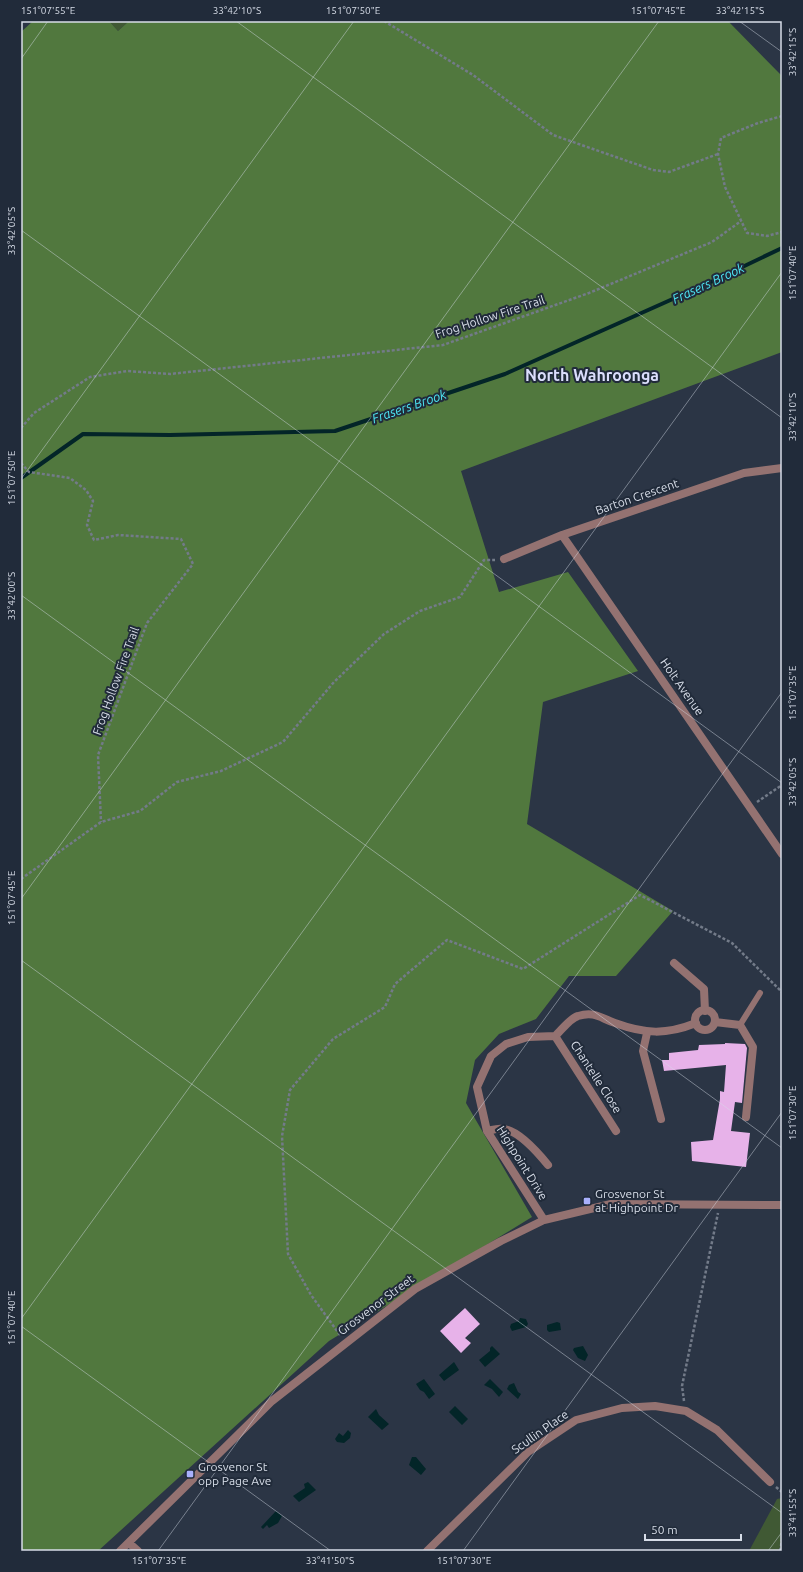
<svg xmlns="http://www.w3.org/2000/svg" width="803" height="1572" font-family="Ubuntu,sans-serif">
  <rect width="100%" height="100%" fill="#2b3545"/>
  <path fill="#405934" d="M 109,21 L 129,21 L 118,31 Z
    M 782,1498 L 782,1551 L 749,1551 L 777,1499 Z"/>
  <path fill="#51783e" d="M 33,21 L 109,21 L 118,31 L 129,21 L 728,21 L 782,76 L 782,352 L 461,471 L 499,592 L 568,572 L 638,671 L 543,702 L 527,824 L 673,911 L 616,976 L 569,976 L 536,1019 L 499,1034 L 475,1060 L 466,1103 L 532,1217 L 329,1341 L 98,1551 L 21,1551 L 21,32 Z"/>
  <path fill="#032528" d="M 520,1318 L 526,1319 L 528,1324 L 526,1327 L 512,1331 L 510,1327 L 511,1324 L 519,1321 Z
    M 557,1322 L 560,1323 L 561,1330 L 549,1332 L 547,1330 L 547,1325 Z
    M 492,1346 L 500,1354 L 485,1367 L 479,1360 L 490,1351 L 490,1348 Z
    M 583,1346 L 588,1355 L 585,1361 L 578,1358 L 573,1350 L 574,1348 Z
    M 454,1362 L 459,1370 L 444,1381 L 439,1375 Z
    M 424,1379 L 435,1394 L 429,1399 L 424,1392 L 420,1390 L 416,1384 Z
    M 490,1379 L 503,1392 L 499,1397 L 492,1389 L 484,1385 Z
    M 514,1383 L 518,1392 L 521,1394 L 518,1399 L 507,1389 L 509,1385 Z
    M 455,1406 L 468,1419 L 462,1425 L 449,1412 Z
    M 376,1409 L 379,1415 L 389,1424 L 382,1430 L 368,1417 Z
    M 348,1430 L 351,1433 L 350,1438 L 344,1443 L 337,1442 L 335,1439 L 339,1433 L 343,1436 Z
    M 412,1457 L 416,1457 L 426,1469 L 421,1475 L 409,1465 Z
    M 308,1482 L 316,1490 L 299,1502 L 293,1496 L 305,1488 L 304,1484 Z
    M 276,1511 L 282,1516 L 278,1523 L 269,1528 L 267,1525 L 263,1529 L 261,1527 Z"/>
  <g fill="none" stroke-linecap="round" stroke-linejoin="round">
    <path stroke="#032528" stroke-width="4" d="M 21,478 L 83,434 L 170,435 L 335,431 L 505,374 L 713,281 L 782,248"/>
  </g>
  <path fill="#e7b2e9" d="M 725,1043 L 745,1044 L 747,1048 L 742,1103 L 735,1102 L 731,1131 L 750,1133 L 746,1167 L 692,1161 L 691,1142 L 713,1140 L 720,1099 L 720,1091 L 724,1092 L 726,1065 L 664,1071 L 662,1060 L 669,1060 L 669,1053 L 698,1050 L 699,1045 L 725,1044 Z
    M 465,1308 L 480,1324 L 465,1338 L 471,1343 L 461,1353 L 440,1331 Z"/>
  <g fill="none" stroke-linecap="round" stroke-linejoin="round">
    <path stroke="#737b89" stroke-width="2.5" stroke-dasharray="3 2" stroke-linecap="butt" d="M 384,21 L 473,75 L 553,135 L 653,170 L 669,172 L 718,154
      M 782,116 L 758,123 L 721,138 L 718,154 L 725,187 L 747,233 L 767,236 L 782,232
      M 21,428 L 34,413 L 90,377 L 127,371 L 170,374 L 443,345 L 589,293 L 712,242 L 741,221
      M 21,463 L 29,472 L 70,478 L 86,490 L 93,501 L 87,525 L 94,540 L 118,535 L 181,539 L 193,564 L 147,623 L 98,755 L 101,822
      M 757,802 L 782,785
      M 21,879 L 101,822 L 140,811 L 177,782 L 221,771 L 283,742 L 334,682 L 384,634 L 420,611 L 460,597 L 484,560 L 495,560
      M 340,1335 L 311,1295 L 288,1254 L 282,1136 L 290,1090 L 333,1039 L 385,1007 L 395,984 L 447,940 L 523,969 L 640,895 L 732,943 L 782,992
      M 684,1401 L 682,1386 L 718,1213
      M 776,1487 L 782,1492
      M 780,1551 L 782,1540"/>
    <path stroke="#947271" stroke-width="6" d="M 740,1025 L 760,993"/>
    <path stroke="#947271" stroke-width="8" d="M 562,535 L 782,854
      M 504,559 L 562,535 L 744,473 L 782,468
      M 674,963 L 704,989 L 705,1011
      M695 1020a10 10 0 1 1 20 0a10 10 0 1 1-20 0Z
      M 715,1022 L 740,1025 L 753,1047 L 746,1117
      M 647,1033 L 643,1051 L 661,1119
      M 555,1036 L 616,1131
      M 487,1131 C 492,1130 498,1128 503,1129 C 518,1130 539,1154 548,1165
      M 544,1220 L 487,1131 L 477,1087 L 491,1056 L 506,1044 L 528,1037 L 555,1036 C 561,1031 570,1018 578,1016 C 595,1011 600,1018 615,1023 C 645,1034 666,1035 696,1023
      M 129,1543 L 138,1551
      M 120,1551 L 272,1401 L 415,1289 L 501,1241 L 544,1220 L 611,1204 L 782,1205
      M 427,1551 L 528,1452 L 576,1420 L 622,1408 L 655,1406 L 686,1411 L 717,1430 L 770,1482"/>
  </g>
  <path fill="none" stroke="#d7dde8" stroke-width="1" stroke-opacity="0.45" d="M 236,21 L 782,418M 739,21 L 782,52M 21,59 L 48,21M 21,230 L 782,783M 21,479 L 354,21M 21,595 L 782,1148M 21,899 L 659,21M 21,960 L 782,1513M 21,1319 L 782,272M 21,1326 L 331,1551M 158,1551 L 782,692M 463,1551 L 782,1112M 768,1551 L 782,1532"/>
  <g fill="#a9b0fc" stroke="#212b3a" stroke-width="1.5">
    <rect x="583" y="1197" width="8" height="8" rx="2"/>
    <rect x="186" y="1470" width="8" height="8" rx="2"/>
  </g>
  <g text-anchor="middle" stroke-width="4" stroke-linejoin="round" paint-order="stroke">
    <g font-size="12" fill="#d7dde8" stroke="#212b3a">
      <text transform="translate(490 317) rotate(-18)" y="4">Frog Hollow Fire Trail</text>
      <text transform="translate(637 497) rotate(-19)" y="4">Barton Crescent</text>
      <text transform="translate(116 681) rotate(-70)" y="4">Frog Hollow Fire Trail</text>
      <text transform="translate(682 687) rotate(55)" y="4">Holt Avenue</text>
      <text transform="translate(596 1077) rotate(57)" y="4">Chantelle Close</text>
      <text transform="translate(522 1163) rotate(58)" y="4">Highpoint Drive</text>
      <text transform="translate(376 1305) rotate(-37)" y="4">Grosvenor Street</text>
      <text transform="translate(540 1432) rotate(-35)" y="4">Scullin Place</text>
    </g>
    <g font-size="12" fill="#d7dde8" stroke="#212b3a" text-anchor="start">
      <text x="595" y="1198">Grosvenor St<tspan x="595" dy="14">at Highpoint Dr</tspan></text>
      <text x="198" y="1471">Grosvenor St<tspan x="198" dy="14">opp Page Ave</tspan></text>
    </g>
    <g font-size="13" font-style="italic" fill="#4ee6f4" stroke="#212b3a">
      <text transform="translate(708 283) rotate(-25)" y="5">Frasers Brook</text>
      <text transform="translate(409 406) rotate(-19)" y="5">Frasers Brook</text>
    </g>
    <g font-size="16" font-weight="bold" fill="#dbdefc" stroke="#212b3a">
      <text x="592" y="381">North Wahroonga</text>
    </g>
  </g>
  <rect width="803" height="1572" fill="none" stroke="#212b3a" stroke-width="44"/>
  <path d="M645 1534v6h96v-6" fill="none" stroke="#d7dde8" stroke-width="2"/>
  <text x="651" y="1534" font-size="12" fill="#d7dde8" stroke="#212b3a" stroke-width="3" paint-order="stroke">50 m</text>
  <rect x="22" y="22" width="759" height="1528" fill="none" stroke="#d7dde8" stroke-width="1.5"/>
  <g font-size="10" text-anchor="middle" fill="#d7dde8">
    <text x="48" y="14">151°07'55"E</text>
    <text x="237" y="14">33°42'10"S</text>
    <text x="353" y="14">151°07'50"E</text>
    <text x="658" y="14">151°07'45"E</text>
    <text x="740" y="14">33°42'15"S</text>
    <text transform="translate(792 52) rotate(-90)" y="4">33°42'15"S</text>
    <text transform="translate(11 231) rotate(-90)" y="4">33°42'05"S</text>
    <text transform="translate(792 273) rotate(-90)" y="4">151°07'40"E</text>
    <text transform="translate(792 417) rotate(-90)" y="4">33°42'10"S</text>
    <text transform="translate(11 478) rotate(-90)" y="4">151°07'50"E</text>
    <text transform="translate(11 596) rotate(-90)" y="4">33°42'00"S</text>
    <text transform="translate(792 693) rotate(-90)" y="4">151°07'35"E</text>
    <text transform="translate(792 782) rotate(-90)" y="4">33°42'05"S</text>
    <text transform="translate(11 898) rotate(-90)" y="4">151°07'45"E</text>
    <text transform="translate(792 1113) rotate(-90)" y="4">151°07'30"E</text>
    <text transform="translate(11 1318) rotate(-90)" y="4">151°07'40"E</text>
    <text transform="translate(792 1513) rotate(-90)" y="4">33°41'55"S</text>
    <text x="159" y="1564">151°07'35"E</text>
    <text x="330" y="1564">33°41'50"S</text>
    <text x="464" y="1564">151°07'30"E</text>
  </g>
</svg>
